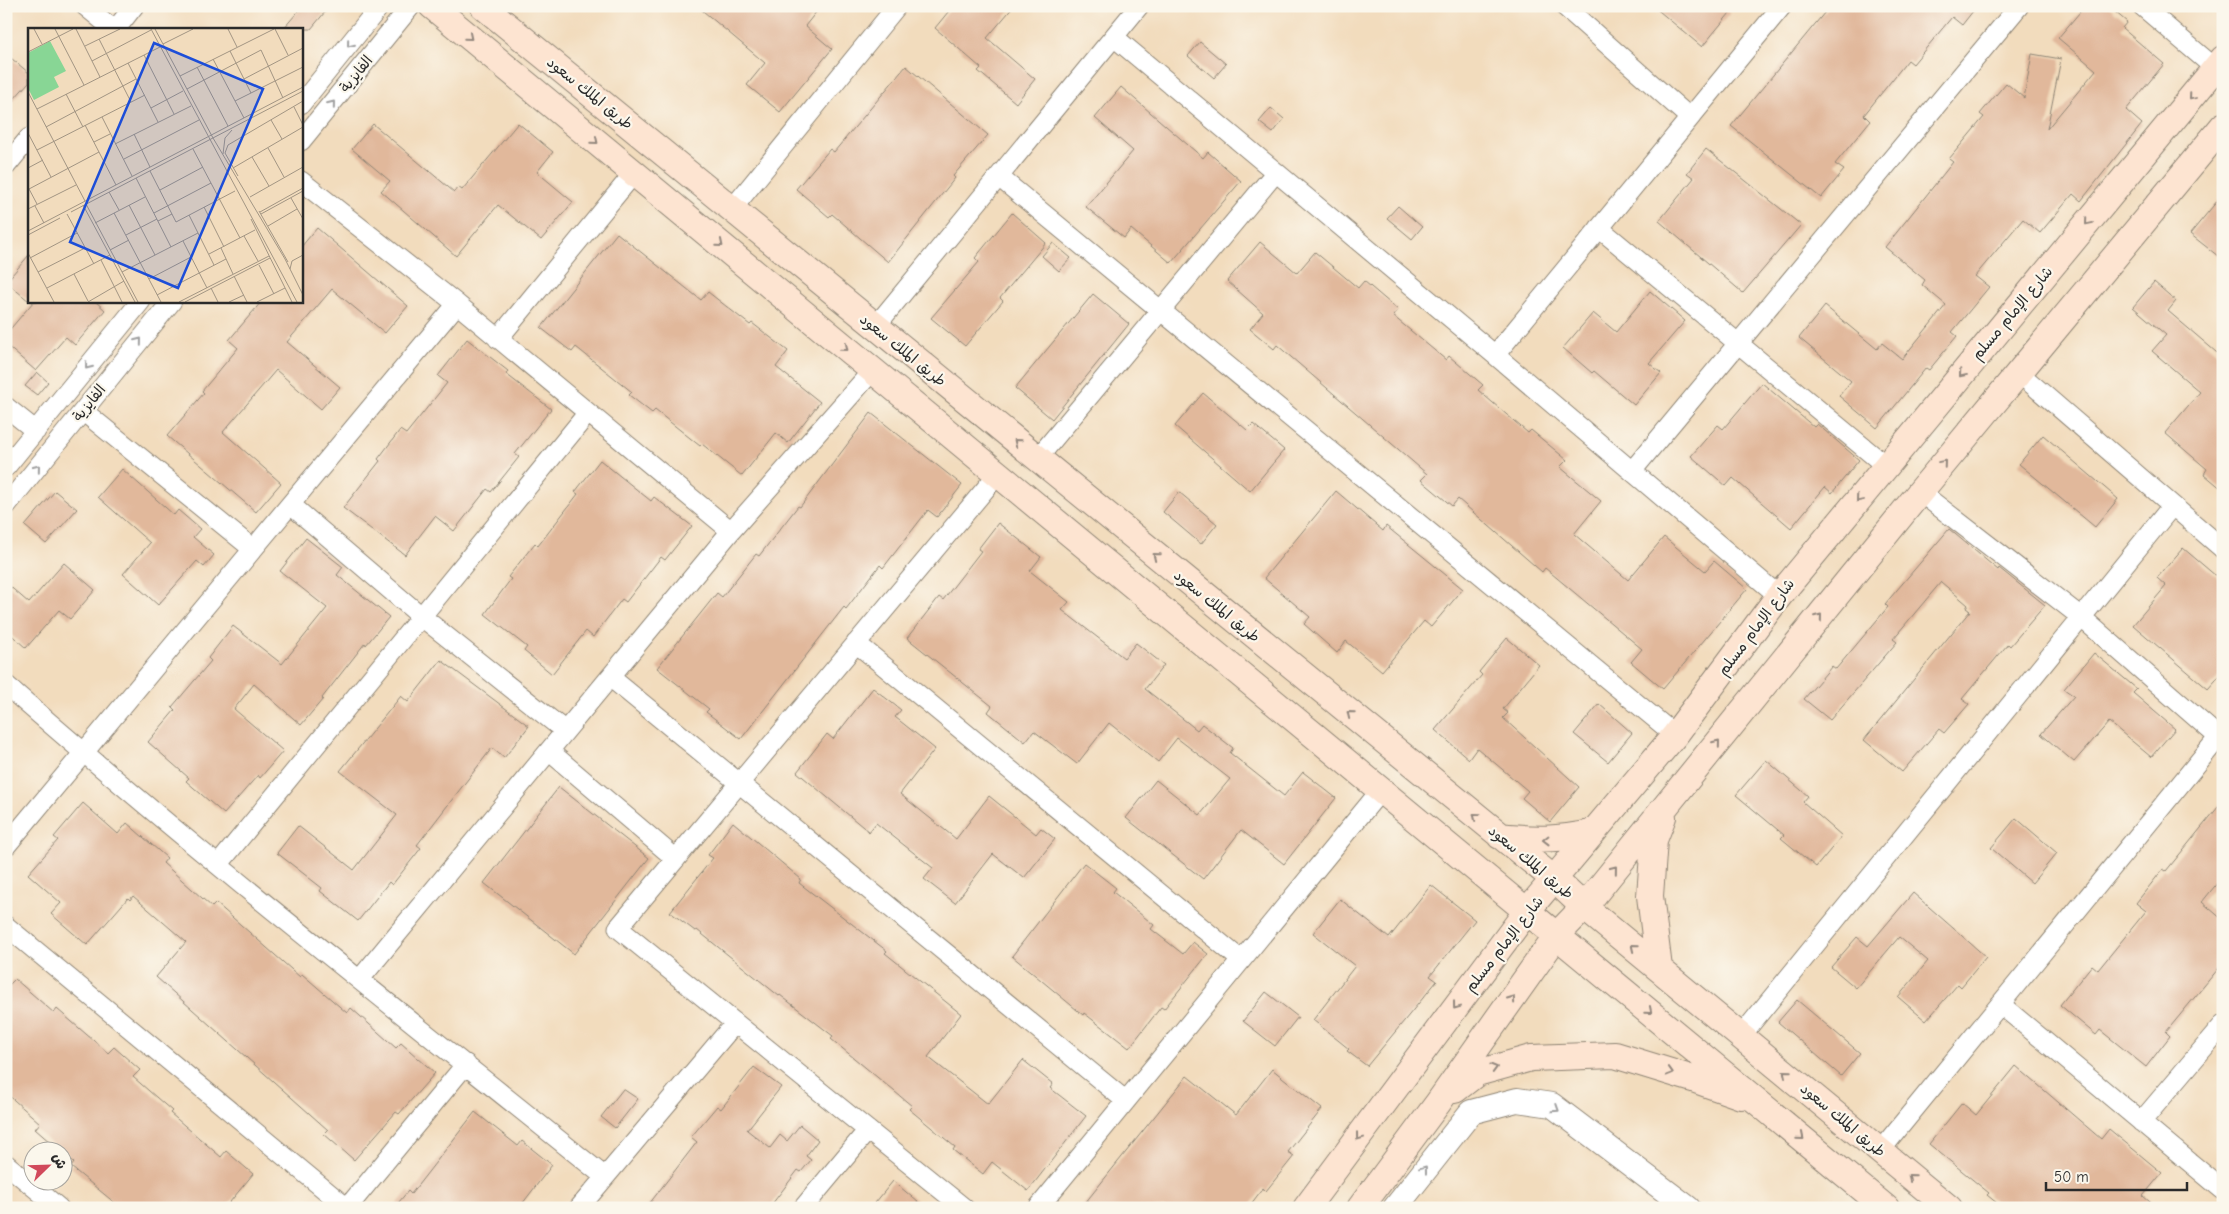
<svg xmlns="http://www.w3.org/2000/svg" width="2229" height="1214" viewBox="0 0 2229 1214" font-family="'Comic Neue','Playpen Sans Arabic',sans-serif">
<rect width="100%" height="100%" fill="#fbf7ec"/>
<filter id="ink" filterUnits="userSpaceOnUse"><feTurbulence type="fractalNoise" baseFrequency=".02" numOctaves="2"/><feDisplacementMap in="SourceGraphic" scale="10" xChannelSelector="R" yChannelSelector="G"/><feConvolveMatrix kernelMatrix="1 2 1 2 8 2 1 2 1" color-interpolation-filters="sRGB"/></filter>
<filter id="wash" filterUnits="userSpaceOnUse"><feTurbulence type="fractalNoise" baseFrequency=".0096" numOctaves="4" result="noise"/><feDisplacementMap in="SourceGraphic" scale="20" xChannelSelector="R" yChannelSelector="G"/><feGaussianBlur stdDeviation="1.12" result="paint"/><feColorMatrix in="noise" values="0 0 0 0 0 0 0 0 0 0 0 0 0 0 0 0 0 1.4 0 .05"/><feComposite in="paint" operator="in"/></filter>
<g filter="url(#wash)">
<rect width="100%" height="100%" fill="#f2dcbd"/>
<g id="blocks">
<path fill="#e1b89b" d="M303 6H330L311 29H283Z
M697 6H821L805 26 832 49 780 112 747 85 765 63Z
M953 6H1014L987 38 1035 79 1016 103 978 71 981 68 935 28Z
M1653 6H1721L1730 13 1702 47Z
M1830 6H1977L1962 25 1952 17 1913 64 1908 60 1864 115 1870 121 1835 164 1844 170 1821 198 1731 126Z
M2085 6H2108L2127 22 2122 28 2164 64 2126 110 2142 124 2081 201 2073 194 2040 233 2023 219 1975 276 1989 287 1952 332 1957 336 1929 370 1926 368 1877 428 1839 396 1851 381 1799 338 1825 306 1877 349 1882 343 1902 359 1946 305 1922 285 1925 280 1885 247 1953 162 1949 159 1984 117 1980 114 2006 83 2024 98 2032 54 2061 59 2047 129 2096 70 2058 38Z
M1200 42 1226 64 1214 78 1188 56Z
M6 54 29 73V82L6 108Z
M906 66 988 135 953 176 955 178 888 262 832 214 829 217 796 189 830 149 834 152Z
M1121 87 1203 158 1208 152 1241 181 1171 263 1131 229 1124 238 1086 207 1133 151 1095 118Z
M1271 108 1284 119 1273 133 1259 122Z
M518 123 553 152 537 172 573 202 541 240 498 205 456 256 381 191 390 181 352 149 373 124 454 192 458 187 462 190Z
M1706 149 1801 225 1743 293 1659 221 1694 178 1687 173Z
M2223 194V260L2190 234Z
M1398 206 1422 227 1412 239 1387 218Z
M1012 213 1046 243 1000 298 1003 301 965 346 931 318 979 262 975 258Z
M317 228 408 306 385 333 332 289 287 342 340 387 321 409 276 370 223 432 281 483 256 512 167 436 204 393 202 391 238 348 229 340 262 301H301V247Z
M617 233 701 300 708 292 750 325 752 323 788 351 776 367 820 402 788 443 776 433 742 476 702 444 700 446 655 410 652 413 629 395 632 392 576 347 572 352 541 328Z
M1260 242 1297 273 1315 252 1358 288 1364 281 1398 310 1393 316 1446 360 1449 356 1483 385 1478 390 1528 433 1531 430 1567 460 1560 467 1601 501 1574 534 1628 580 1664 537 1705 571 1714 561 1747 589 1663 689 1631 662 1642 649 1545 568 1542 572 1458 499 1452 506 1421 480 1427 474 1277 345 1274 349 1250 329 1263 313 1227 281Z
M1053 243 1071 258 1059 271 1042 256Z
M29 255V301L6 282Z
M2154 282 2176 301 2168 311 2223 358V490L2204 474 2207 469 2165 433 2200 392 2152 351 2166 335 2133 307Z
M1650 291 1685 321 1649 363 1661 373 1634 405 1594 371 1592 373 1563 348 1593 313 1616 332Z
M1093 294 1129 324 1052 419 1015 388Z
M34 301H95L105 310 75 345 66 337 36 371 6 345V334Z
M467 339 508 371 506 374 551 409 515 454 519 457 491 492 487 489 454 531 435 516 405 555 343 508 380 461 378 459 400 430 406 434 447 383 438 376Z
M37 372 48 382 37 395 25 386Z
M1762 383 1814 427 1817 424 1859 460 1832 493 1825 487 1791 528 1733 478 1726 486 1691 456 1718 425 1723 429Z
M1203 393 1247 430 1253 424 1284 450 1250 491 1175 426Z
M871 413 962 485 937 517 928 510 883 568 880 565 846 609 844 607 741 739 706 712 709 709 657 668 717 593 722 597 756 554 759 556 798 506 800 507Z
M2043 435 2118 499 2095 527 2019 464Z
M600 460 651 501 654 497 692 526 665 560 661 557 626 602 622 599 593 637 586 631 552 674 524 651 527 647 485 614 511 579 508 577 535 543 538 546 578 494 575 492Z
M122 469 174 515 178 510 200 529 193 537 214 555 204 567 197 561 158 605 123 574 150 543 98 497Z
M55 491 77 509 46 544 25 526Z
M1336 491 1383 531 1386 526 1463 589 1431 627 1424 621 1382 671 1346 641 1337 653 1304 624 1310 617 1264 578Z
M1179 492 1217 524 1201 544 1163 512Z
M998 523 1041 557 1030 571 1069 602 1062 610 1124 658 1136 643 1164 665 1145 689 1197 730 1202 724 1233 748 1230 753 1284 796 1303 772 1336 798 1284 864 1241 830 1203 879 1126 818 1156 780 1200 815 1230 779 1177 738 1158 762 1109 723 1077 764 1034 731 1025 742 988 712 992 706 907 638 939 597 943 600 981 551 978 549Z
M1949 529 1998 570 1999 568 2045 605 2010 646 2008 644 1962 699 1969 704 1944 733 1939 729 1902 772 1864 740 1970 611 1966 608 1968 605 1941 582 1893 639 1897 642 1830 720 1804 699 1832 666 1836 669 1888 607 1885 604Z
M306 538 343 567 337 575 389 617 366 645 365 643 322 698 323 699 301 725 254 684 234 709 283 751 260 778 258 775 224 814 186 781 189 778 148 742 175 710 172 707 211 661 208 658 233 626 282 664 327 608 280 571Z
M2183 548 2223 582V672L2208 689 2133 625 2166 586 2157 578Z
M64 563 95 590 70 619 59 610 26 648 6 630V583L29 603Z
M1507 638 1539 665 1503 709 1508 713 1503 718 1579 787 1550 822 1522 798 1528 791 1477 748 1469 759 1435 730 1482 675 1479 672Z
M2094 653 2137 689 2133 693 2175 729 2151 757 2109 722 2074 762 2041 734 2074 696 2064 689Z
M441 660 529 726 504 758 492 748 417 845 421 848 392 885 389 882 358 921 320 891 322 888 277 853 298 826 354 870 397 815 340 771 401 696 408 702Z
M873 688 901 710 895 717 935 749 900 794 956 839 989 796 1036 834 1041 828 1055 839 1024 878 993 854 955 903 924 879 933 868 876 823 869 832 797 772 827 734 833 739Z
M1599 704 1632 733 1608 762 1574 734Z
M1766 760 1808 796 1803 802 1842 836 1816 867 1781 838 1784 835 1736 795Z
M559 787 649 858 574 954 484 883Z
M2223 801V876L2202 902 2223 920V963L2166 1032 2170 1036 2146 1067 2100 1030 2096 1035 2060 1005 2092 965 2098 970 2146 911 2136 903 2163 869 2166 871Z
M83 803 118 834 127 823 167 858 163 863 212 907 216 903 300 977 302 974 347 1013 351 1008 396 1048 401 1043 435 1073 399 1114 396 1112 354 1160 324 1134 328 1130 156 977 186 942 133 896 130 900 128 898 87 945 51 914 61 903 28 874 58 840 54 837Z
M2016 818 2057 853 2032 883 1991 848Z
M733 822 801 879 799 883 887 951 885 953 961 1014 928 1057 988 1104 1023 1060 1053 1084 1050 1088 1086 1116 1028 1191 992 1162 983 1174 953 1150 955 1147 909 1109 912 1106 831 1039 833 1036 780 995 779 996 697 930 695 931 670 912 713 858 708 855Z
M1084 863 1116 888 1113 892 1154 925 1151 929 1183 954 1193 942 1208 954 1164 1009 1161 1007 1129 1048 1084 1013 1083 1015 1012 956Z
M1431 885 1475 920 1430 976 1437 981 1367 1066 1347 1051 1349 1049 1313 1020 1355 966 1313 933 1340 899 1389 938Z
M1913 893 1986 957 1961 987 1958 984 1926 1021 1898 997 1928 961 1899 937 1856 988 1831 967 1857 937 1868 946Z
M15 979 54 1013 57 1009 108 1053 114 1047 140 1070 133 1077 172 1111 170 1113 221 1157 226 1151 253 1174 225 1208H121L71 1167 74 1163 35 1129 40 1123 6 1093V988Z
M1266 992 1298 1017 1275 1046 1243 1021Z
M1797 1000 1860 1053 1841 1076 1778 1022Z
M2016 1066 2101 1139 2109 1129 2162 1173 2143 1196 2157 1208H2003L1987 1195 1989 1193 1929 1144 1962 1103 1976 1115Z
M754 1067 781 1087 747 1130 770 1148 780 1135 787 1141 800 1125 818 1140 806 1156 811 1160 801 1172 798 1170 769 1208H646L697 1142 691 1137 717 1106 721 1109Z
M1272 1069 1322 1109 1288 1152 1294 1156 1266 1191 1263 1188 1248 1208H1081L1187 1076 1236 1115Z
M623 1089 638 1099 615 1128 601 1117Z
M475 1112 518 1146 522 1141 552 1165 519 1208H394L408 1191 411 1194Z
M893 1181 925 1208H871Z"/>
</g>
</g>
<g filter="url(#ink)">
<use href="#blocks" fill-opacity="0" stroke="#8e8474" stroke-width="1"/>
<g fill="none" stroke-linecap="round" stroke-linejoin="round">
<defs>
<path id="minor" d="M85 6 113 29
M1564 6 1690 118
M2142 6 2215 68
M116 29 134 6
M1114 37 1495 355 1779 596
M301 104 380 6
M301 141 411 6
M6 166 29 138
M999 177 1675 735
M301 181 457 304 731 531
M732 209 897 6
M1599 228 1886 466
M875 327 1139 6
M498 339 634 173
M1495 355 1782 6
M2019 373 2223 549
M6 407 36 431
M83 411 253 549
M1037 459 1276 172
M6 467 141 301
M1632 471 2019 6
M1920 492 2081 617 2223 741
M291 505 422 617 565 731
M6 506 172 301
M856 643 1241 960
M610 677 1126 1101
M6 685C200 856 404 1015 605 1177
M549 751 676 859
M6 846 457 304
M218 865 587 414
M6 926 347 1208
M360 979 731 531 873 370
M2000 1004 2223 1190
M1741 1036 2172 506
M2141 1122 2223 1025
M1880 1151 2223 732
M6 1164 59 1208
M347 1208 466 1064
M579 1208 735 1023
M803 1208 868 1130
M964 1208 618 928 998 474
M1038 1208 1381 790"/>
<path id="tertiary" d="M1395 1208 1471 1112 1517 1100 1552 1105 1688 1208"/>
<path id="secondary" d="M432 6 1886 1208
M483 6 1555 880 1584 907 1949 1208
M1500 836C1534 840 1558 840 1591 833
M1659 968 1650 896 1654 840 1663 817
M1455 1090 1477 1073 1531 1058 1615 1055 1693 1079 1741 1096
M1306 1208 1527 911 1675 735 1779 596 2223 59
M1360 1208 1438 1103 1557 935 1584 907 1920 492 2223 126"/>
</defs>
<use href="#minor" stroke="#8e8474" stroke-width="21"/>
<use href="#tertiary" stroke="#8e8474" stroke-width="26"/>
<use href="#secondary" stroke="#8e8474" stroke-width="28"/>
<use href="#minor" stroke="#fff" stroke-width="19"/>
<use href="#tertiary" stroke="#fff" stroke-width="24"/>
<use href="#secondary" stroke="#fde4d1" stroke-width="26"/>
</g>
<defs><path id="oneway-chevron" d="M-2-3.5L2.5 0L-2 3.5" fill="none" stroke-width="1.6" stroke-linecap="round" stroke-linejoin="round" transform="scale(1.25)"/></defs>
<g stroke="#94887e">
<use href="#oneway-chevron" transform="translate(469 37) rotate(40)"/>
<use href="#oneway-chevron" transform="translate(2192 97) rotate(130)"/>
<use href="#oneway-chevron" transform="translate(595 141) rotate(40)"/>
<use href="#oneway-chevron" transform="translate(2088 222) rotate(130)"/>
<use href="#oneway-chevron" transform="translate(720 244) rotate(40)"/>
<use href="#oneway-chevron" transform="translate(845 348) rotate(40)"/>
<use href="#oneway-chevron" transform="translate(1962 374) rotate(130)"/>
<use href="#oneway-chevron" transform="translate(1017 442) rotate(-141)"/>
<use href="#oneway-chevron" transform="translate(1943 463) rotate(-50)"/>
<use href="#oneway-chevron" transform="translate(1859 499) rotate(130)"/>
<use href="#oneway-chevron" transform="translate(1156 556) rotate(-141)"/>
<use href="#oneway-chevron" transform="translate(1819 617) rotate(-51)"/>
<use href="#oneway-chevron" transform="translate(1350 714) rotate(-141)"/>
<use href="#oneway-chevron" transform="translate(1717 743) rotate(-51)"/>
<use href="#oneway-chevron" transform="translate(1476 816) rotate(-141)"/>
<use href="#oneway-chevron" transform="translate(1546 840) rotate(179)"/>
<use href="#oneway-chevron" transform="translate(1614 869) rotate(-51)"/>
<use href="#oneway-chevron" transform="translate(1634 947) rotate(-141)"/>
<use href="#oneway-chevron" transform="translate(1512 999) rotate(-55)"/>
<use href="#oneway-chevron" transform="translate(1456 1006) rotate(127)"/>
<use href="#oneway-chevron" transform="translate(1649 1011) rotate(40)"/>
<use href="#oneway-chevron" transform="translate(1494 1068) rotate(-16)"/>
<use href="#oneway-chevron" transform="translate(1670 1072) rotate(17)"/>
<use href="#oneway-chevron" transform="translate(1786 1073) rotate(-140)"/>
<use href="#oneway-chevron" transform="translate(1359 1137) rotate(127)"/>
<use href="#oneway-chevron" transform="translate(1801 1137) rotate(40)"/>
<use href="#oneway-chevron" transform="translate(1911 1177) rotate(-140)"/>
</g>
<g stroke="#a0a0a0">
<use href="#oneway-chevron" transform="translate(350 44) rotate(129)"/>
<use href="#oneway-chevron" transform="translate(332 104) rotate(-51)"/>
<use href="#oneway-chevron" transform="translate(139 341) rotate(-51)"/>
<use href="#oneway-chevron" transform="translate(88 366) rotate(129)"/>
<use href="#oneway-chevron" transform="translate(37 468) rotate(-51)"/>
<use href="#oneway-chevron" transform="translate(1556 1109) rotate(33)"/>
<use href="#oneway-chevron" transform="translate(1424 1169) rotate(-53)"/>
</g>
</g>
<g text-anchor="middle" dominant-baseline="central" stroke-width="4.5" stroke-linejoin="round" paint-order="stroke">
<g font-size="15" fill="#2b2b2b" stroke="#fbf7ec">
<text transform="translate(356 74) rotate(-51)">الفايزية</text>
<text transform="translate(590 93) rotate(39)">طريق الملك سعود</text>
<text transform="translate(2012 313) rotate(-50)">شارع الإمام مسلم</text>
<text transform="translate(903 350) rotate(39)">طريق الملك سعود</text>
<text transform="translate(89 403) rotate(-51)">الفايزية</text>
<text transform="translate(1217 606) rotate(39)">طريق الملك سعود</text>
<text transform="translate(1756 627) rotate(-53)">شارع الإمام مسلم</text>
<text transform="translate(1531 862) rotate(40)">طريق الملك سعود</text>
<text transform="translate(1504 944) rotate(-52)">شارع الإمام مسلم</text>
<text transform="translate(1843 1120) rotate(40)">طريق الملك سعود</text>
</g>
</g>
<g transform="translate(28 28)">
<rect width="275" height="275" fill="#f2dcbd"/>
<path d="M22 13 38 43 26 49 31 59 6 72 0 60V25Z" fill="#88d695"/>
<path fill="none" stroke="#a29583" stroke-width="1" d="M6 1 14 16M27 1 56 57M48 1 72 49M123 1 269 274M127 1 185 110 257 231 275 267M200 1 209 19M247 1 260 27M71 11 103 74M135 16 165 1M57 18 92 1M202 23 223 65M0 24 45 1M116 27 146 86M185 31 216 90M64 33 123 2M100 35 130 94M169 39 200 98M152 48 246 1M216 51 275 20M159 61 233 22 255 70M0 64 57 173M38 66 55 99M207 73 275 39M266 79 275 97M123 80 155 63M9 81 132 19M74 89 104 148M243 92 254 111M57 97 88 157M18 99 108 51M0 105 23 149M106 106 122 139M66 114 82 106M87 116 163 78M240 120 256 149M165 121 212 210M9 122 117 67M195 126 197 110 204 102M224 129 241 158M96 131 171 92M0 140 15 132M205 140 275 99M122 143 148 194 207 163M210 148 197 125 200 117 275 73M108 150 143 219M0 159 9 176M1 161 71 124M132 162 175 139M81 164 91 182M222 169 275 139M263 170 275 191M58 176 110 274M55 177 107 274M101 177 127 227M7 178 16 195M176 179 196 219M0 181 48 157M231 183 260 234M43 184 275 63M232 184 275 160M86 185 133 274M126 185 183 155M39 186 66 236M233 186 275 163M161 187 186 237M223 191 264 274M130 193 144 186M67 195 117 169M240 198 269 181M0 203 275 59M0 207 32 190M98 207 129 191M216 208 230 233M155 213 179 260M193 220 205 246M82 222 101 212M0 225 26 274M181 226 227 202M2 230 49 205M73 232 94 274M231 237 246 266M262 241 264 233 275 227M10 244 57 220M94 244 170 205M46 246 60 273M206 248 219 274M121 251 163 229M19 260 82 227M183 260 190 274M129 267 198 231M60 274 96 253M151 274 241 228M157 274 242 230M201 274 216 267M229 274 257 260"/>
<path fill="#1d4ed8" fill-opacity="0.15" stroke="#1d4ed8" stroke-width="2.5" d="M126 15 235 61 150 260 42 214Z"/>
<rect width="275" height="275" fill="none" stroke="#2b2b2b" stroke-width="2.5"/>
</g>
<rect width="2229" height="1214" fill="none" stroke="#fbf7ec" stroke-width="25"/>
<g transform="translate(48 1166) rotate(67)"><circle r="24" fill="#fbf7ec" stroke="#a8a59f"/>
<path d="M0-4L9 19L0 12L-9 19Z" fill="#d1495b"/>
<text y="-8" font-size="14" font-weight="bold" text-anchor="middle" fill="#2b2b2b">ش</text>
</g>
<path d="M2046 1182v8h141v-8" fill="none" stroke="#2b2b2b" stroke-width="2.5"/>
<text x="2054" y="1182" font-size="15" fill="#2b2b2b" stroke="#fbf7ec" stroke-width="4" paint-order="stroke">50 m</text>
</svg>
